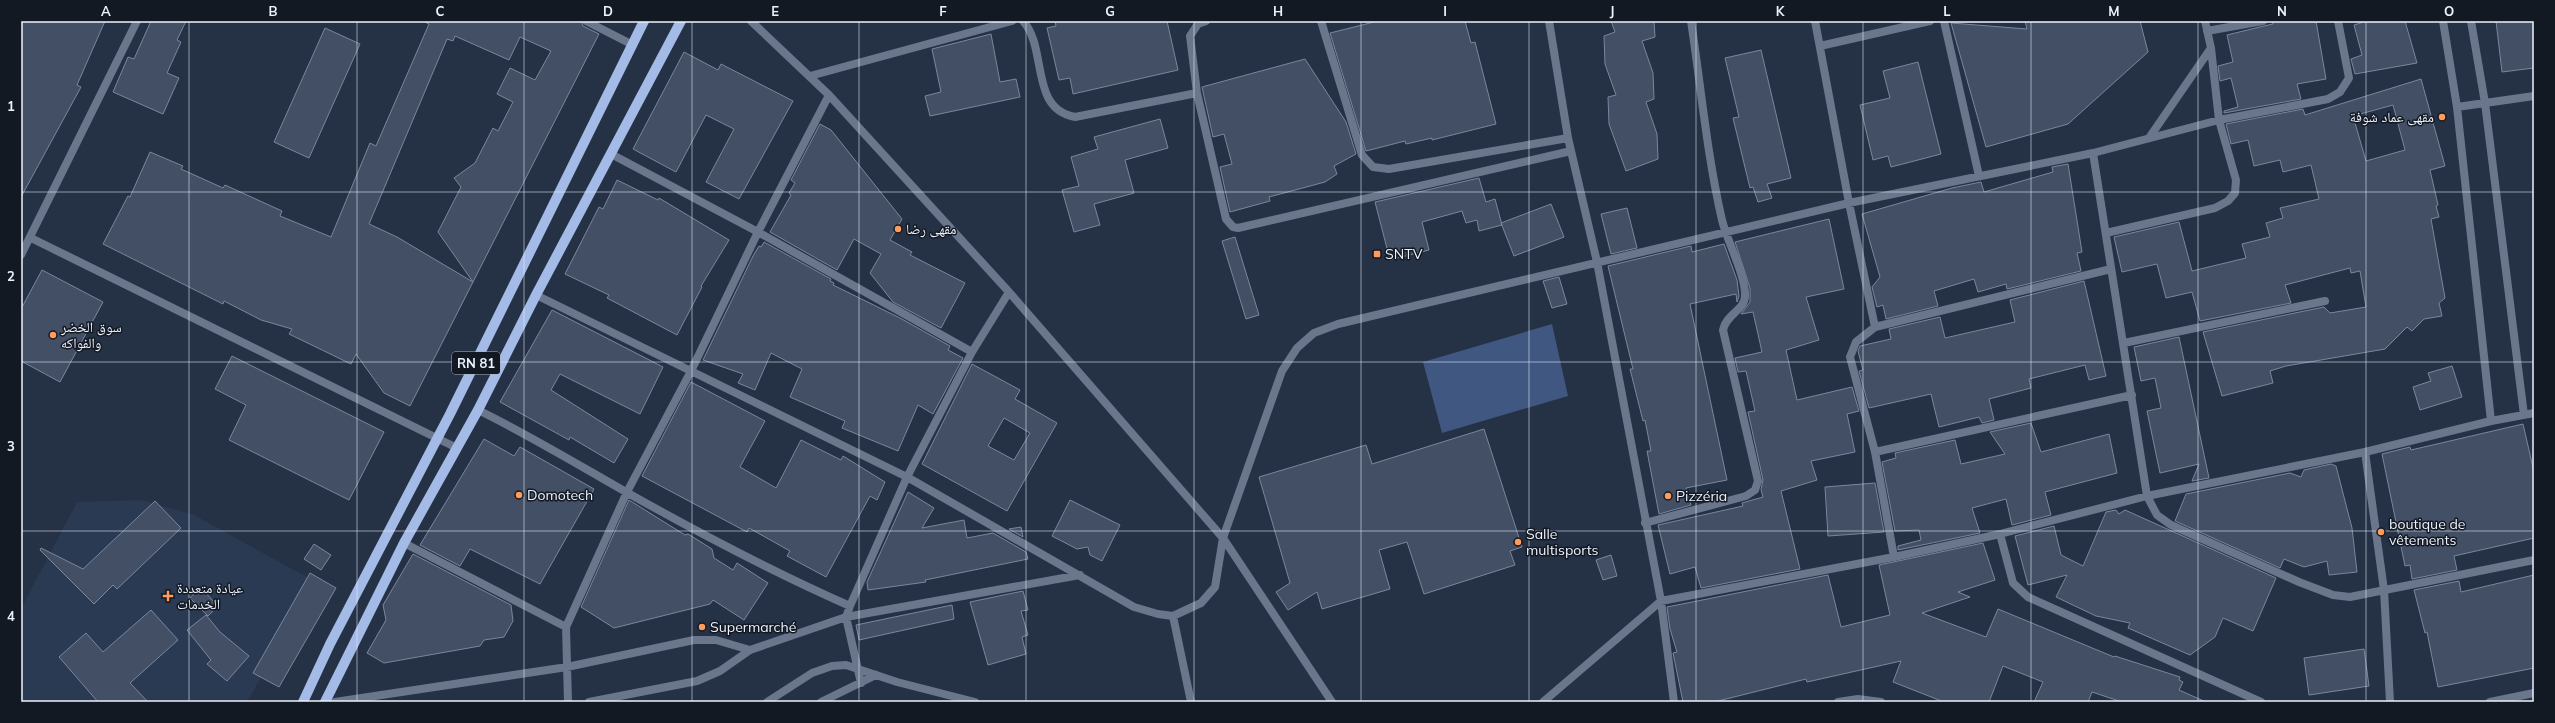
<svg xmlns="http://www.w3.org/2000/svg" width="2555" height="723" viewBox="0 0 2555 723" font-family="Mulish,'Noto Naskh Arabic',sans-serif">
<rect width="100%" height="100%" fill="#253145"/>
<path fill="#2b3a53" d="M141 500 194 515 316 582 247 702H21V609L77 502Z"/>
<path fill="#405781" d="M1552 324 1568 396 1442 433 1423 362Z"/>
<path fill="#434f65" stroke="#79879f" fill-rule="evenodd" d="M21 21H105L77 85 81 87 21 197Z
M151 21H186L177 40 181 42 167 73 179 78 163 114 113 92 128 57 134 59Z
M423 21H581L583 26 599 34 410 406 384 393 356 354 351 364 289 334 292 329 261 320 224 301 223 304 103 244 128 196 130 197 150 152 183 166 181 169 223 188 225 185 282 211 280 216 331 237 370 143 376 146 429 24ZM455 36 509 60 520 37 551 51 535 80 510 68 497 94 513 102 498 131 493 128 475 163 454 178 461 187 438 232 473 282 397 237 369 224 447 39 453 41Z
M1055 21H1167L1178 70 1073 94 1070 78 1059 80 1047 28 1056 26Z
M1378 21H1465L1471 43 1475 42 1496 124 1432 140V138L1406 144 1405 141 1366 151 1330 33Z
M1611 21H1654L1655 37 1642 41 1653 73 1654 99 1646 102 1657 134 1658 159 1626 171 1609 124 1608 97 1616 95 1605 64 1604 36 1615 32Z
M2025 21H2140L2148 52 2068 124 1986 147 1951 23 2027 29Z
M2272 21H2316L2326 79 2297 84 2301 99 2224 113V111L2238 107 2231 78 2220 81 2218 66 2233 62 2227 35 2264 26 2273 24Z
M2367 21H2405L2417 63 2355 74 2351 59 2362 55 2354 25Z
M2496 21H2534V68L2502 72Z
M325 28 360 44 309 158 274 142Z
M991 34 1000 82 1016 79 1020 97 930 116 925 96 941 92 932 49Z
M1761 50 1791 178 1767 184 1772 198 1758 202 1753 187 1750 188 1733 118 1739 117 1725 58Z
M684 52 718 70 721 64 793 101 739 199 706 182 734 129 706 115 676 172 633 149Z
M1305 59 1346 122 1356 154 1334 166 1337 174 1325 182 1269 197 1270 201 1230 212 1220 167 1232 164 1224 134 1213 137 1202 87Z
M1918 62 1941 154 1891 167 1888 156 1873 160 1860 105 1890 98 1883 71Z
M2421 79 2445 166 2430 170 2438 205 2436 206 2439 217 2431 219 2445 298 2439 303 2442 316 2424 319 2412 331 2407 327 2385 349 2286 366 2270 371 2273 383 2222 396 2203 332 2324 307 2330 313 2366 307 2360 271 2351 273 2350 268 2285 285 2291 303 2200 321 2192 292 2166 298 2157 264 2122 272 2114 237 2179 222 2192 271 2246 258 2242 244 2270 237 2266 223 2283 218 2280 208 2319 199 2311 165 2283 172 2280 160 2254 166 2248 140 2231 144 2226 124 2303 109 2305 115ZM2393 105 2405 150 2366 161 2353 116Z
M1160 119 1168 148 1125 160 1134 193 1094 204 1100 225 1074 232 1062 190 1079 186 1071 157 1098 149 1094 137Z
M820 124 831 130 902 219 890 240 912 252 910 255 965 283 941 328 893 302 870 273 881 254 854 239 837 270 770 232 791 195 789 193 795 183 791 180Z
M2068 164 2082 252 2077 253 2081 271 2007 289 2006 284 1978 292 1974 279 1934 291 1938 306 1886 319 1883 305 1877 307 1872 287 1880 277 1862 214 1952 188 1981 182 1984 192 2053 172 2052 167Z
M1479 178 1486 202 1495 199 1502 225 1479 231 1477 220 1466 223 1462 211 1422 222 1429 250 1390 260 1375 202Z
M617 180 658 200 659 198 729 240 701 286 702 287 677 335 607 298 609 295 565 274 599 207 603 209Z
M1551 204 1564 237 1514 256 1501 223Z
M1627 208 1637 248 1611 254 1601 214Z
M1829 219 1844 289 1806 297 1819 340 1786 350 1797 400 1852 387 1859 411 1847 414 1855 452 1811 461 1817 480 1781 491 1800 569 1701 588 1695 567 1670 574 1658 525 1743 506 1742 503 1763 497 1761 490 1763 480 1748 412 1755 411 1746 371 1738 372 1735 358 1762 352 1753 312 1741 314 1750 302V288L1735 242Z
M1235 237 1259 315 1246 319 1222 241Z
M764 242 831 279 830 281 834 283 833 285 900 318 950 346 948 350 963 358 933 414 918 405 898 451 842 428 845 421 790 397 802 369 771 353 755 390 738 383 743 374 703 360 753 256 759 246 761 247Z
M1724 244 1737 280 1739 296 1737 302 1736 294 1690 304 1727 480 1686 488 1691 505 1659 514 1647 451H1651L1645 420 1643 421 1630 369H1633L1608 266 1691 246 1692 252Z
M42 270 103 302 60 382 21 361V309Z
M1559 277 1567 304 1552 308 1543 281Z
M2084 281 2106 376 2089 380 2085 365 2029 379 2031 388 1989 399 1994 420 1982 423 1979 417 1939 427 1931 394 1869 408 1859 371 1863 370 1858 351 1860 346 1891 339 1889 329 1940 317 1945 338 2015 322 2010 300Z
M552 310 663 367 640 414 560 374 551 390 628 439 614 463 570 437 569 440 500 402Z
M2179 337 2209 478 2192 481 2199 464 2160 473 2147 411 2161 408 2155 378 2141 381 2134 347Z
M232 356 384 432 349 500 229 440 246 405 215 389Z
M972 364 1020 390 1015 399 1057 423 1007 511 922 464ZM1004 418 1030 433 1014 460 988 446Z
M2452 366 2462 397 2420 410 2413 387 2431 381 2428 373Z
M691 382 765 421 740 467 776 488 801 440 841 460 843 456 885 482 877 500 870 496 826 577 787 556 790 551 749 528 747 532 642 476Z
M2031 423 2041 452 2109 434 2117 473 2045 492 2051 515 2012 525 2006 499 1972 508 1980 533 1898 550V546L1921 540 1919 530 1895 531 1882 462 1896 458 1895 453 1955 440 1961 464 2005 454 1990 432Z
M2523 424 2534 472V538L2454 556 2457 570 2412 579 2410 565 2405 566 2382 454 2410 447 2411 450Z
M1484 429 1522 547 1510 551 1515 565 1424 594 1407 542 1379 550 1390 589 1322 609 1317 592 1288 610 1276 592 1290 583 1259 477 1366 445 1372 464Z
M484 439 514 456 520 447 594 489 540 584 470 549 460 566 420 545Z
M2331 464 2336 466 2352 528 2357 572 2329 575 2327 561 2304 567 2284 559 2280 568 2175 521 2186 494 2290 473 2301 477 2304 470Z
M1875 483 1884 532 1828 536 1825 487Z
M908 492 934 508 922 528 964 520 967 538 993 533 1026 552 1028 559 925 580 926 582 868 590 867 582Z
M629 500 685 535 688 534 712 549 714 558 733 570 737 563 768 583 744 620 713 600 710 604 614 628 581 607Z
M1070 500 1120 525 1102 561 1090 555 1088 547 1077 549 1052 536Z
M155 501 181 528 117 589 113 585 94 604 40 550 41 548 83 569Z
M2116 510 2119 514 2125 510 2276 578 2253 631 2223 618 2215 637 2190 655 2128 628 2130 623 2096 616 2056 597 2067 575 2028 585 2015 536 2054 526 2061 555 2083 566 2106 512Z
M1021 527 1023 537 1009 529Z
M1983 543 1995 580 1958 592 1970 597 1922 613 1986 637 1998 609 2114 657 2115 656 2180 677 2179 680 2183 682 2179 690 2206 702H2122L2092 692 2088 702H2034L2043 682 2003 666 1989 702H1944L1893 682 1901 661 1807 682 1806 679 1714 702H1683L1673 653 1677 652 1670 629 1667 607 1828 575 1841 627 1890 615 1879 565Z
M314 544 331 555 321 570 304 559Z
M413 554 511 605 513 621 504 637 484 640 480 646 384 663 367 653 386 620 383 605Z
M1611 555 1617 576 1603 580 1596 560Z
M310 573 336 588 279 687 253 673Z
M2534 575V668L2438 687 2427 632 2425 633 2414 590 2459 581 2461 592Z
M200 587 218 606 208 616 190 598Z
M1023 591 1028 610 1021 611 1028 635 1022 637 1026 654 988 665 970 602Z
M952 605 954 619 859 640 856 625Z
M151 610 178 640 130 683 148 702H98L59 657 86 633 103 652Z
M206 615 220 632 249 656 227 681 207 664 211 660 187 630Z
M2364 649 2369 686 2309 695 2304 658Z"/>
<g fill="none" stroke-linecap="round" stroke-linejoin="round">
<path stroke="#6a768b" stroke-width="8" d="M2365 452 2384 590 2390 702
M2147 496 2157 515 2171 525 2299 582 2333 595 2350 597 2534 560
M1838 702 1858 699 1881 702"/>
<path stroke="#6a768b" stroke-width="8" d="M586 21 633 45
M751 21 829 95 1009 292 1223 538 1332 702
M1023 21C1048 48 1029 109 1075 117L1197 93 1226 219 1233 227 1238 228 1571 151
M1321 21 1362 155 1373 167 1389 169 1568 138
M1549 21 1568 138 1597 262 1661 601 1674 702
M1815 21 1849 203 1875 327
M1944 21 1979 176
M2443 21 2457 107 2491 421
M2471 21 2485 103 2524 415
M2207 31 2263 21
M1820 46 1930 21
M810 76 1012 21
M1197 93 1190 36 1198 24 1206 21
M2457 107 2534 96
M2149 138 2211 48 2205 21
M2093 153 2147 496
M611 154 758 232 972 352
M2106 233 2215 208 2228 201 2235 193 2236 180 2219 120 2211 48
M31 238 457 448
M21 255 137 21
M536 295 907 477 1134 607 1158 614 1173 616 1201 603 1215 587 1223 538 1282 371 1297 348 1314 333 1338 324 1849 203 2093 153 2219 120 2328 99 2340 92 2349 78 2338 21
M2124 343 2325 301
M478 410C529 435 577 464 626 492 699 533 773 572 850 606
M1875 452 2132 395
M1645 523 1746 496 1755 490 1758 481 1723 330C1726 314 1745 310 1745 296 1746 276 1727 241 1722 220 1707 155 1701 87 1691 21
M2000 534 2013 583 2028 597 2261 702
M404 543 566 627
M1894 557 1875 452 1850 357 1856 342 1875 327 2111 269
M1173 616 1191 702
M861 683 846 617 850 606 907 477 972 352 1009 292
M335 702 567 667 694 640H716L750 650
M568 702 566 627 627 492 691 371 758 232 829 95
M589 702 697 681 720 671 750 650 846 617 1080 575
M767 702 812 673 832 666 846 665 897 682 975 702
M821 702 876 675
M1543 702 1661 601 1894 557 2000 534 2147 496 2365 452 2491 421 2534 413
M2490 702 2534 693"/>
<path stroke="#a3bbe6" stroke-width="10" d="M303 702 330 644 450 414 644 21
M325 702 404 543 478 410 536 295 681 21"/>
</g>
<path fill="none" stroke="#edf3fe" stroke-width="1" stroke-opacity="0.55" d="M189 21V702M357 21V702M524 21V702M692 21V702M859 21V702M1026 21V702M1194 21V702M1361 21V702M1529 21V702M1696 21V702M1863 21V702M2031 21V702M2198 21V702M2366 21V702M21 192H2534M21 362H2534M21 531H2534"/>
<g fill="#ff9b5b" stroke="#131922" stroke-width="1.5">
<circle cx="2442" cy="117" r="4"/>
<circle cx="898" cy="229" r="4"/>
<rect x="1373" y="250" width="8" height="8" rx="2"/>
<circle cx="53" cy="335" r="4"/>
<circle cx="519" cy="495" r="4"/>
<circle cx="1668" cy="496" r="4"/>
<circle cx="2381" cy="532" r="4"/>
<circle cx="1518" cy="542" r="4"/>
<path d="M166 590h4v4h4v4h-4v4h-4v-4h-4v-4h4z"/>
<circle cx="702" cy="627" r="4"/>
</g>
<g text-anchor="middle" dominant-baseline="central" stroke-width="3" stroke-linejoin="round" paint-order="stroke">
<rect fill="#131922" stroke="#acb2bc" stroke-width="1" x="452" y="352" width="48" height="22" rx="3"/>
<g font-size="13" font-weight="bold" fill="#edf3fe">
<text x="476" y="363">RN 81</text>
</g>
<g font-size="14" fill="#edf3fe" stroke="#131922" text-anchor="start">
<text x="2434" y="117" text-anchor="end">مقهى عماد شوفة</text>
<text x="906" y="229">مقهى رضا</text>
<text x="1385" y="254">SNTV</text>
<text x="61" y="327">سوق الخضر<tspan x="61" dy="16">والفواكه</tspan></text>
<text x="527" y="495">Domotech</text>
<text x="1676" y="496">Pizzéria</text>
<text x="2389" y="524">boutique de<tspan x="2389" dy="16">vêtements</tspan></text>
<text x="1526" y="534">Salle<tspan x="1526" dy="16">multisports</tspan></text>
<text x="177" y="588">عيادة متعددة<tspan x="177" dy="16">الخدمات</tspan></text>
<text x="710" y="627">Supermarché</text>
</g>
</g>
<rect width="2555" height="723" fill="none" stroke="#131922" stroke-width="44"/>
<rect x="22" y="22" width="2511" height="679" fill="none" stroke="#edf3fe" stroke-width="1.5"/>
<g font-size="13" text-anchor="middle" font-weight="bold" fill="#edf3fe">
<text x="106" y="16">A</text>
<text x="273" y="16">B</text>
<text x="440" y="16">C</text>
<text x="608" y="16">D</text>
<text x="775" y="16">E</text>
<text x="943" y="16">F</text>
<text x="1110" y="16">G</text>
<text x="1278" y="16">H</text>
<text x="1445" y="16">I</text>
<text x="1612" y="16">J</text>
<text x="1780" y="16">K</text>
<text x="1947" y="16">L</text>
<text x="2114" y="16">M</text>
<text x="2282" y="16">N</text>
<text x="2449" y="16">O</text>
<text x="11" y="111">1</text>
<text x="11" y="281">2</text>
<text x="11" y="451">3</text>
<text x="11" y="621">4</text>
</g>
</svg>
